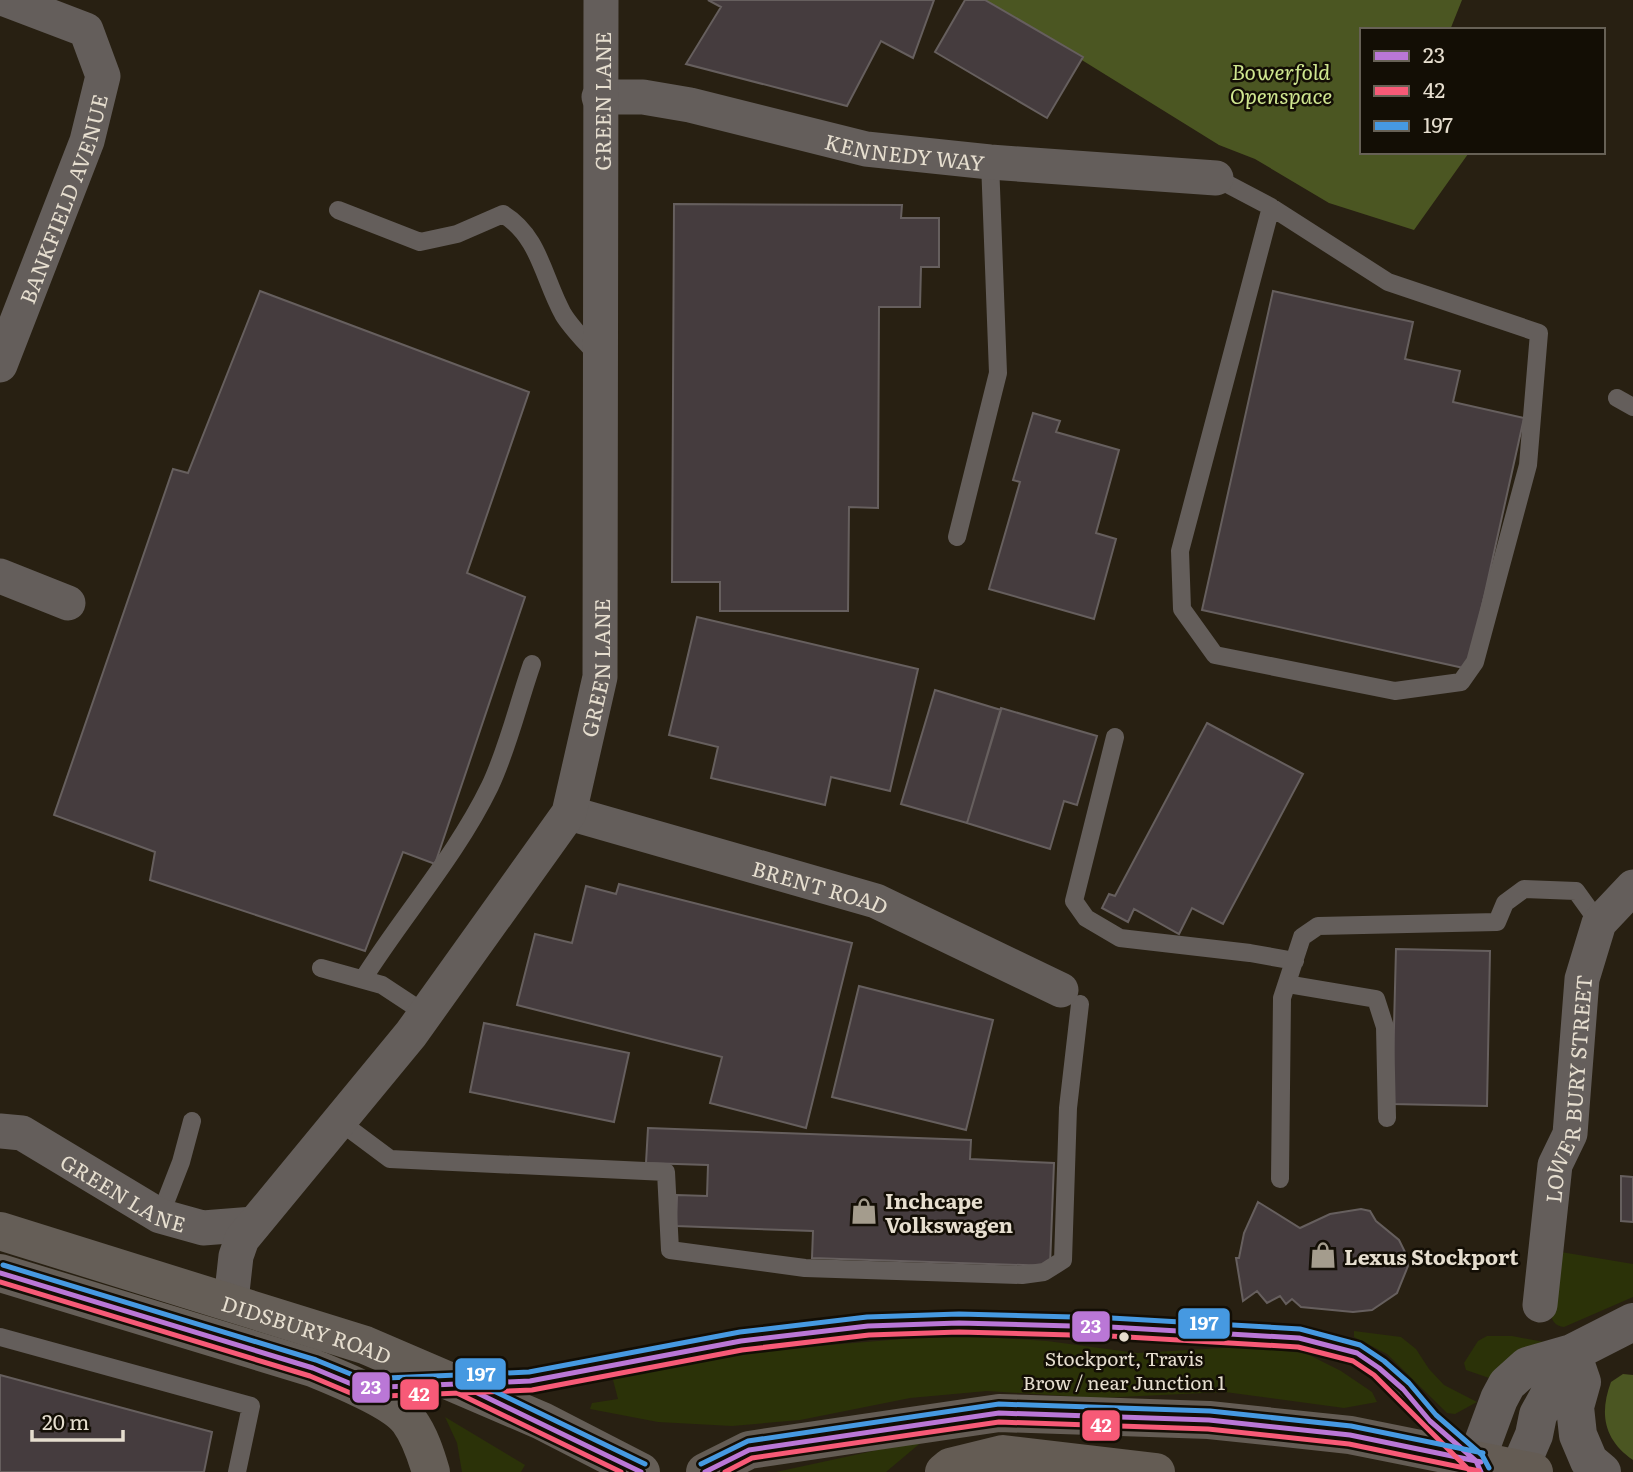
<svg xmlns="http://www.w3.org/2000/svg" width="1633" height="1472" viewBox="0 0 1633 1472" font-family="Literata,serif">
<rect width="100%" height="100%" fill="#282012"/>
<path fill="#2b3208" d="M1561 1252 1633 1264V1297L1564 1327C1555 1326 1552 1321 1550 1312Z
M1354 1331 1401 1337 1416 1349 1429 1369 1444 1385 1477 1402 1455 1414 1447 1413 1387 1354 1354 1337Z
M951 1335 1047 1341 1137 1353 1239 1347 1305 1353 1341 1371 1372 1392 1377 1402 1344 1408 1225 1392 1098 1398 987 1391 910 1398 800 1420 732 1426 658 1422 590 1409 592 1403 618 1399 612 1376 731 1353Z
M1487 1336H1512L1544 1342 1492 1379 1466 1370 1464 1363 1478 1341Z
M445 1417 525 1465 521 1472H462L457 1443Z
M924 1440 886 1472H776Z"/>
<path fill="#4b5622" d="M985 0H1462L1450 30H1362V152L1468 154 1414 230 1329 203 1255 159 1219 145Z
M1623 1374 1633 1375V1460C1604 1440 1599 1414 1611 1382Z"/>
<path fill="#453c3e" stroke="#665f5e" stroke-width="2" d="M708 0H934L913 58 881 41 847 106 686 64 721 7Z
M965 0H985L1083 57 1047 118 935 52Z
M674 204 902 205 901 218H939V267H921L920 307H879L878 508 849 507 848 611H720V582H672Z
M260 291 529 392 467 573 525 597 435 864 403 852 365 951 150 880 155 852 54 815 173 469 188 473Z
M1273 291 1413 322 1405 359 1460 371 1453 402 1524 418 1468 669 1202 610Z
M1033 413 1060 421 1056 432 1119 450 1096 533 1116 539 1094 619 989 589 1020 482 1013 480Z
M697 617 918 669 890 791 831 777 825 805 711 778 718 747 669 735Z
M935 690 1001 710 967 823 901 804Z
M1001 708 1097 736 1077 805 1064 801 1050 849 967 823Z
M1207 723 1303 774 1223 924 1192 908 1179 934 1134 909 1128 922 1102 908 1109 894 1115 896Z
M619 884 852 943 806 1128 710 1103 722 1057 517 1005 535 934 572 943 586 886 616 894Z
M1396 949 1490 951 1487 1106 1392 1104Z
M859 986 993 1020 966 1130 832 1097Z
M484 1023 629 1053 614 1122 470 1092Z
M648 1128 971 1140 970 1159 1054 1163 1050 1266 812 1258 813 1231 676 1226 677 1195 707 1196 708 1165 646 1163Z
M1621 1176 1633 1177V1222L1621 1221Z
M1258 1202 1300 1228 1330 1214 1361 1209 1370 1211 1376 1221 1399 1240 1405 1252 1408 1266 1397 1293 1372 1310 1353 1312 1301 1307 1292 1299 1286 1304 1280 1296 1267 1303 1257 1291 1243 1301 1236 1258H1239L1244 1233Z
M0 1375 212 1432 204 1472H0Z"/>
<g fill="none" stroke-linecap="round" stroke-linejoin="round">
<path stroke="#645e5b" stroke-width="18" d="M1216 178 1271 207 1388 282 1539 333 1528 465 1475 662 1461 682 1395 691 1215 655 1182 609 1180 551 1271 207
M338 210 420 242 457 234 503 214C540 237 543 278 563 314 572 329 587 343 598 356
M1617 398 1633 407
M957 537 998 373 990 162
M1115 737 1074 901 1086 918 1120 938 1250 953 1295 961
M321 968 382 985 426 1014
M363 979C404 914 456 856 490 786 508 748 518 704 532 664
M1287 984 1376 999 1385 1027 1387 1118
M339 1121 390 1159 666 1172 670 1250 805 1268 1022 1275 1044 1272 1063 1260 1068 1108 1080 1004
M1280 1179 1282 998 1302 937 1318 926 1497 922 1505 903 1524 889 1576 891 1599 923
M160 1216 181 1162 192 1121
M0 1337 251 1406 237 1472
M479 1384C569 1379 655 1352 744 1340 893 1321 1041 1323 1191 1331 1241 1334 1314 1330 1358 1353 1388 1370 1406 1398 1430 1422 1440 1432 1452 1440 1462 1449
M374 1388 437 1386"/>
<g stroke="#645e5b" stroke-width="35">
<path id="s1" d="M599 97H643L690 105 866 149 990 162 1216 178"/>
<path id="s2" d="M0 365 87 141 103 76 86 30 7 0"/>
<path d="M0 576 68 603"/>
<path id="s3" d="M569 813 876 901 1061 990"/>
<path id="s4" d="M0 1131 22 1133 160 1216 203 1228 254 1224"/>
<path id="s5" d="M231 1301 236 1256 242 1239 411 1034 569 813 600 677 601 0"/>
<path id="s6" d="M1540 1305 1555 1165 1570 1134 1582 979 1599 923 1633 887"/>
</g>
<path stroke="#645e5b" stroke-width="38" d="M1572 1353 1582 1382 1575 1407 1578 1435 1589 1461 1602 1472
M1481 1472 1476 1461 1499 1399 1507 1384 1527 1366 1572 1353 1633 1322
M1518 1472 1534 1435 1538 1415 1572 1353"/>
<g stroke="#655e57" stroke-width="38">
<path id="s7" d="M0 1231 365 1345 542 1421 641 1472"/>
<path d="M0 1273 313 1368C337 1378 394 1400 409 1421 420 1436 426 1455 431 1472"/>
</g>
<path stroke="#645c54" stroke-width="38" d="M705 1472 749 1450 999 1413 1209 1420 1350 1435 1534 1472
M944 1472 950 1467 1003 1454 1156 1472"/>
<defs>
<path id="bus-1" d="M0 1273 313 1368 361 1388 530 1381 741 1341 868 1326 959 1323 1110 1327 1299 1338 1357 1353 1379 1368 1403 1389 1430 1421 1476 1461 1481 1472
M461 1385 641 1472
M705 1472 749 1450 999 1413 1209 1420 1350 1435 1481 1462"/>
<path id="bus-2" d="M0 1282 310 1376 360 1397 532 1390 742 1350 869 1335 959 1332 1110 1336 1298 1347 1353 1361 1374 1375 1471 1472
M457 1393 621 1472
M725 1472 752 1458 999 1422 1208 1429 1349 1444 1479 1471"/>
<path id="bus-3" d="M3 1265 316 1360 363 1379 529 1372 740 1332 867 1317 959 1314 1111 1318 1300 1329 1360 1345 1384 1361 1409 1383 1436 1415 1482 1455 1489 1468
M465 1377 645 1464
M701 1464 748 1441 999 1404 1210 1411 1351 1426 1483 1453"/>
</defs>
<use href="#bus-1" stroke="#130e05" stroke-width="10"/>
<use href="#bus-2" stroke="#130e05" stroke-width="10"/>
<use href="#bus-3" stroke="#130e05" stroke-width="10"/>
<use href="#bus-1" stroke="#ba77d6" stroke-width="5"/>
<use href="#bus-2" stroke="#f75a77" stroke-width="5"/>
<use href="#bus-3" stroke="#4699e1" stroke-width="5"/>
</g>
<defs>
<symbol id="shop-bare" viewBox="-9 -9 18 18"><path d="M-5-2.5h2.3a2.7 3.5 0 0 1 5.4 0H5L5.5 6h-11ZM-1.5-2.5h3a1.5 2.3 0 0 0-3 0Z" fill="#a49c8d" stroke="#130e05" stroke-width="2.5" paint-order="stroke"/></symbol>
</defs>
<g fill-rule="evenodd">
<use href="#shop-bare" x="845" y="1192" width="38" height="38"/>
<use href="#shop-bare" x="1304" y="1236" width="38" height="38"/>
</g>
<circle fill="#e6decf" stroke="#130e05" stroke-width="2.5" cx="1124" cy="1337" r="6"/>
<g text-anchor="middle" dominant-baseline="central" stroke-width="5" stroke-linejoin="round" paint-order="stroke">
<g font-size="19" fill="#e6decf" stroke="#130e05">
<text x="1124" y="1358">Stockport, Travis<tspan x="1124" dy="24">Brow / near Junction 1</tspan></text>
</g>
<g font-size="21" font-style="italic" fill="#d0e790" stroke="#130e05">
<text x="1281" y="70">Bowerfold<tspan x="1281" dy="24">Openspace</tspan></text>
</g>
<g font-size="21" fill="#e6decf" stroke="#130e05">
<text stroke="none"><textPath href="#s5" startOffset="1316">GREEN LANE</textPath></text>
<text stroke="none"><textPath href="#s1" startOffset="312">KENNEDY WAY</textPath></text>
<text stroke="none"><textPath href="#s2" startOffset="178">BANKFIELD AVENUE</textPath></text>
<text stroke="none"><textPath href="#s5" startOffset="749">GREEN LANE</textPath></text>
<text stroke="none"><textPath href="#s3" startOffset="262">BRENT ROAD</textPath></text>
<text stroke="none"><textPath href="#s6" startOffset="219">LOWER BURY STREET</textPath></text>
<text stroke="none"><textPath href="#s4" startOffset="140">GREEN LANE</textPath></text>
<text stroke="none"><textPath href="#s7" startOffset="322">DIDSBURY ROAD</textPath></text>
</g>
<g font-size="21" font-weight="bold" fill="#e6decf" stroke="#130e05" text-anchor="start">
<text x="885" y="1199">Inchcape<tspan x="885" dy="24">Volkswagen</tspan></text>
<text x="1344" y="1255">Lexus Stockport</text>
</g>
</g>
<g stroke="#130e05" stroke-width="2.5">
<rect x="1177" y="1307" width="54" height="33" rx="7" fill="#4699e1"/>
<rect x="1071" y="1310" width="40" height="33" rx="7" fill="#ba77d6"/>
<rect x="454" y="1357" width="53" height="34" rx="7" fill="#4699e1"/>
<rect x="351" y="1371" width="40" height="33" rx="7" fill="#ba77d6"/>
<rect x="399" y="1378" width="41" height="33" rx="7" fill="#f75a77"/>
<rect x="1081" y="1409" width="40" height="33" rx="7" fill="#f75a77"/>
</g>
<g font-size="19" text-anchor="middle" font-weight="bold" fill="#fff">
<text x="1204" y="1330">197</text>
<text x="1091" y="1333">23</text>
<text x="481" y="1381">197</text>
<text x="371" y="1394">23</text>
<text x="419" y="1401">42</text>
<text x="1101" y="1432">42</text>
</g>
<rect x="1360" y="28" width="245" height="126" fill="#130e05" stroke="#676156" stroke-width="2"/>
<rect x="1374" y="51" width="35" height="10" fill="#ba77d6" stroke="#676156" stroke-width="2"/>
<text x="1423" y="63" font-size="21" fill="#e6decf">23</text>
<rect x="1374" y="86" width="35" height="10" fill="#f75a77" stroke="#676156" stroke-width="2"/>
<text x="1423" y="98" font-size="21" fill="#e6decf">42</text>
<rect x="1374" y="121" width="35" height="10" fill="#4699e1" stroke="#676156" stroke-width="2"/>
<text x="1423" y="133" font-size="21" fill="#e6decf">197</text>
<path d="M32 1430v10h91v-10" fill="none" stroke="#e6decf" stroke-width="3.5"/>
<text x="42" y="1430" font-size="21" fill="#e6decf" stroke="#130e05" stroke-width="5" paint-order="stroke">20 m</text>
</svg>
